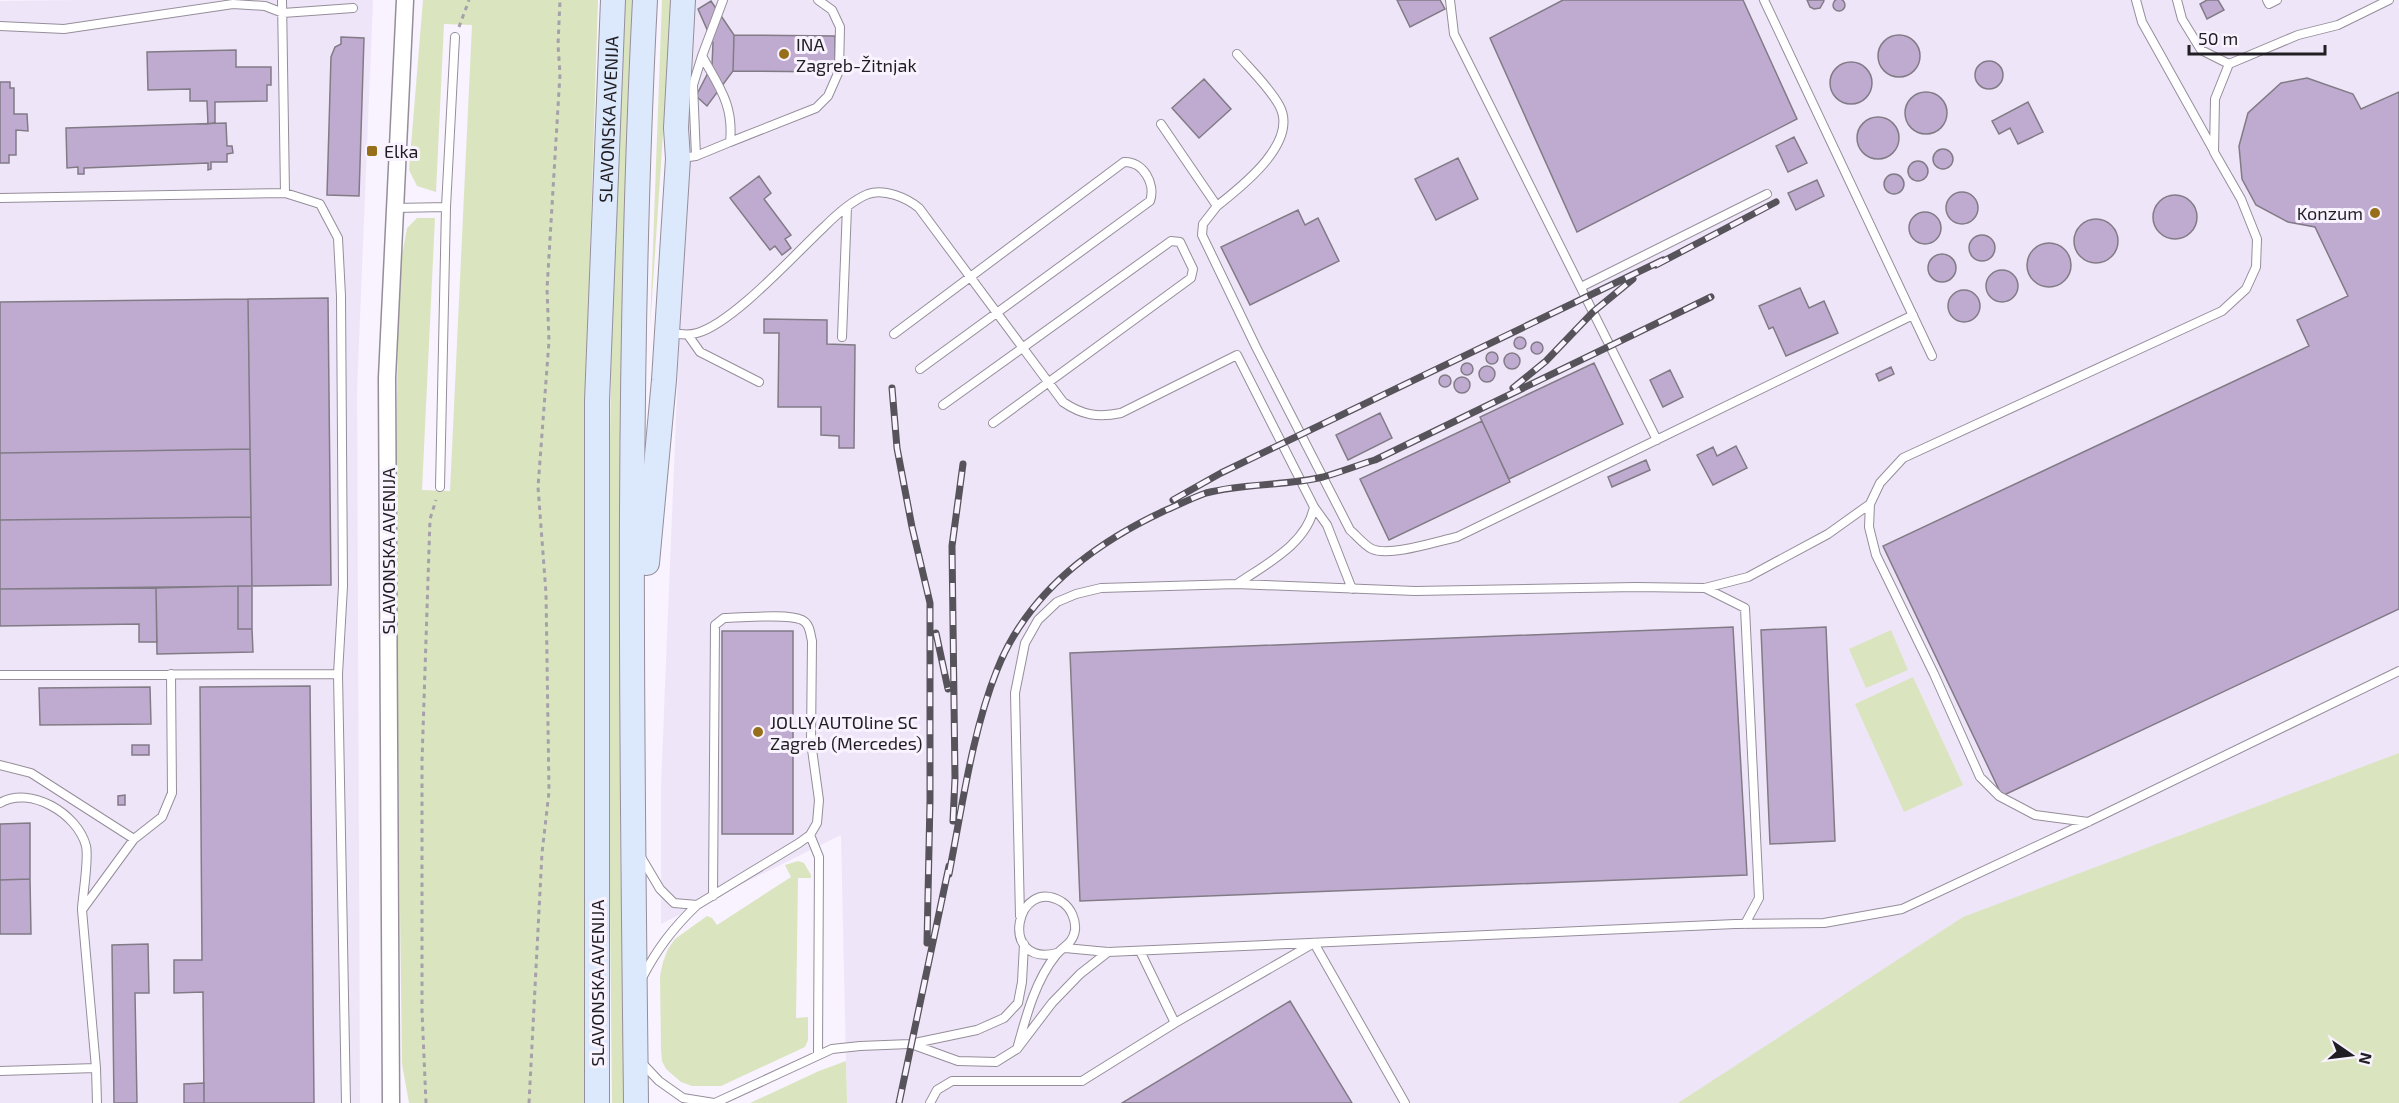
<svg xmlns="http://www.w3.org/2000/svg" width="2399" height="1103" viewBox="0 0 2399 1103" font-family="'Exo 2',sans-serif">
<rect width="100%" height="100%" fill="#f9f2ff"/>
<path fill="#efe5f8" d="M80 0H373L357 391 360 1103H0V1Z
M693 0H2399V1103H847L841 835 661 924V785Z"/>
<path fill="#dae5c0" d="M423 0H598L589 285 587 1103H409L402 1064 395 520 399 272 407 228 417 218H435L422 490 450 491 472 25 444 24 436 192 417 186 409 170Z
M624 0H635L625 271 620 820 624 1103H612C608 736 604 367 624 0Z
M662 0H672L650 328Z
M1891 630 1908 670 1866 688 1849 649Z
M1913 677 1963 785 1904 812 1855 704Z
M2399 753V1103H1678L1963 917Z
M798 861 804 863 811 875V878H798L796 1018 808 1017V1040L805 1047 721 1086H692L681 1082 666 1069 662 1061 661 1049 660 976 663 962 668 949 675 939 707 916 712 918 717 925 791 877 785 865Z
M846 1061 847 1103H750L819 1071Z"/>
<path fill="#c0abd0" stroke="#817b86" stroke-width="1.5" d="M1833 5a6 6 0 1 1 12 0a6 6 0 1 1-12 0Z
M1397 0H1440L1445 9 1410 27Z
M1563 0H1743L1797 119 1577 232 1490 38Z
M1807 0H1823L1824 1 1820 8 1814 9 1810 7Z
M2207 0H2218L2224 10 2207 19 2200 4Z
M711 1 734 35 733 71 707 106 696 96 712 65 713 43 698 9Z
M734 35 835 36V72L733 71Z
M1878 56a21 21 0 1 1 42 0a21 21 0 1 1-42 0Z
M341 37 364 38 359 196 327 195 331 57 335 47 341 44Z
M236 50V67H271V85H267V101L215 102V123L208 124 207 101H190V89L148 90 147 52Z
M1975 75a14 14 0 1 1 28 0a14 14 0 1 1-28 0Z
M1830 83a21 21 0 1 1 42 0a21 21 0 1 1-42 0Z
M2307 78 2353 94 2361 109 2399 92V609L2002 796 1883 546 2309 346 2297 320 2348 296 2315 227 2288 222 2256 205 2242 179 2239 146 2248 113 2281 83Z
M1204 79 1231 109 1199 138 1172 108Z
M0 82H10V88H14V114H27L28 131 16 130V155H9V163H0Z
M1905 113a21 21 0 1 1 42 0a21 21 0 1 1-42 0Z
M2028 102 2043 132 2018 144 2010 128 1999 134 1992 121Z
M1857 138a21 21 0 1 1 42 0a21 21 0 1 1-42 0Z
M226 123 227 146H232L233 153 227 154V162H211V169L208 170V163L84 168V174H78V167L67 168 66 128Z
M1794 137 1807 163 1788 172 1776 146Z
M1933 159a10 10 0 1 1 20 0a10 10 0 1 1-20 0Z
M1458 158 1478 199 1436 220 1415 179Z
M1908 171a10 10 0 1 1 20 0a10 10 0 1 1-20 0Z
M1884 184a10 10 0 1 1 20 0a10 10 0 1 1-20 0Z
M759 176 771 193 764 199 791 235 785 239 791 248 782 255 775 246 770 250 730 198Z
M1817 180 1824 196 1796 210 1788 193Z
M1946 208a16 16 0 1 1 32 0a16 16 0 1 1-32 0Z
M2153 217a22 22 0 1 1 44 0a22 22 0 1 1-44 0Z
M1298 210 1305 225 1318 218 1339 261 1250 305 1221 247Z
M1909 228a16 16 0 1 1 32 0a16 16 0 1 1-32 0Z
M2074 241a22 22 0 1 1 44 0a22 22 0 1 1-44 0Z
M1969 248a13 13 0 1 1 26 0a13 13 0 1 1-26 0Z
M2027 265a22 22 0 1 1 44 0a22 22 0 1 1-44 0Z
M1928 268a14 14 0 1 1 28 0a14 14 0 1 1-28 0Z
M1986 286a16 16 0 1 1 32 0a16 16 0 1 1-32 0Z
M1800 288 1809 308 1824 301 1838 333 1786 356 1773 327 1769 329 1759 306Z
M1948 306a16 16 0 1 1 32 0a16 16 0 1 1-32 0Z
M328 298 331 585 252 586 248 299Z
M248 299 250 449 0 453V302Z
M764 319 827 320V344L855 345 854 448H839V436L821 435V407H778L779 333H764Z
M1514 343a6 6 0 1 1 12 0a6 6 0 1 1-12 0Z
M1531 348a6 6 0 1 1 12 0a6 6 0 1 1-12 0Z
M1486 358a6 6 0 1 1 12 0a6 6 0 1 1-12 0Z
M1504 361a8 8 0 1 1 16 0a8 8 0 1 1-16 0Z
M1594 363 1623 424 1509 479 1480 417Z
M1461 369a6 6 0 1 1 12 0a6 6 0 1 1-12 0Z
M1479 374a8 8 0 1 1 16 0a8 8 0 1 1-16 0Z
M1891 367 1894 374 1879 381 1876 374Z
M1670 370 1683 397 1663 407 1650 380Z
M1439 381a6 6 0 1 1 12 0a6 6 0 1 1-12 0Z
M1454 385a8 8 0 1 1 16 0a8 8 0 1 1-16 0Z
M1380 413 1392 438 1348 460 1336 435Z
M1482 421 1510 482 1389 540 1360 479Z
M1736 446 1747 468 1713 485 1697 455 1713 447 1717 456Z
M250 449 251 517 0 520V453Z
M1646 460 1650 470 1612 487 1608 477Z
M251 517 252 586 0 589V520Z
M238 586H252V629H238Z
M238 586V629H252L253 652 157 654 156 588Z
M156 588 157 642H139V624L0 626V589Z
M1733 627 1747 875 1080 901 1070 653Z
M1826 627 1835 841 1770 844 1761 630Z
M722 631H793V834H722Z
M310 686 314 1103H204L203 992 174 993V960H202L200 687Z
M150 687 151 724 40 725 39 688Z
M132 745H149V755H132Z
M125 795V805H118V796Z
M30 823V879L0 880V824Z
M30 879 31 934H0V880Z
M148 944 149 993H135L137 1103H114L112 945Z
M1290 1001 1352 1103H1122Z
M204 1083V1103H184V1084Z"/>
<g fill="none" stroke-linecap="round" stroke-linejoin="round">
<defs>
<path id="lane" d="M1450 0 1454 34 1657 440
M1764 0 1932 356
M2136 0 2142 22 2214 151
M2177 0 2182 19 2201 50 2229 64
M2267 0 2269 4 2277 0
M0 26 64 29 233 4 265 6 283 13 353 8
M1161 124 1217 206 1203 224 1202 235 1256 347 1350 530C1357 536 1365 546 1372 549 1390 557 1438 541 1457 537L1913 315
M730 142 816 108 828 96 839 71 840 27 832 10 818 0
M696 156 693 85 702 56
M681 158 696 156 730 142C734 105 719 87 702 56L723 0
M285 193 320 204 338 238 341 296 343 586 338 674 346 1103
M0 198 285 193 282 0
M1217 206C1241 187 1300 142 1279 105 1269 87 1251 70 1237 54
M395 208 446 207 455 37
M1581 287 1767 194
M670 333C679 334 688 336 697 333 733 323 794 255 824 227 836 215 851 201 868 194 884 188 907 198 919 208L1063 402C1082 415 1098 418 1121 413L1237 355 1314 507C1307 544 1266 564 1237 584
M894 334 1124 162C1143 161 1156 184 1150 201L920 369
M688 335 700 352 759 382
M842 337 847 207
M943 405 1171 241 1180 242 1193 269 1191 278 993 423
M440 487 446 207
M1314 507 1327 525 1352 589
M1705 588 1745 608 1759 898 1745 924
M0 675 338 674
M0 765 31 773 134 839
M0 803C30 785 78 814 86 846 89 858 83 894 82 908
M2088 822 2035 815 1999 796 1980 777 1934 674 1876 555 1869 527 1870 504 1880 483 1903 458 2222 311 2246 289 2256 267 2257 239 2241 199 2214 152 2215 99 2229 64 2298 35 2338 25 2389 0
M810 835 819 857 818 1055
M641 857 660 889 674 903 697 905C673 928 657 949 642 978
M697 905 799 843 810 835 817 823 819 800 811 742 812 641C810 633 810 624 802 620 788 613 741 618 724 618L715 625 713 896
M1020 916 1015 693 1025 643 1038 620 1057 602 1076 594 1101 588 1237 584 1415 591 1636 587 1705 588 1748 577 1828 534 1870 504
M1065 948 1108 952 1735 924 1824 923 1902 909 2088 822 2399 671
M1140 951 1175 1023
M911 1044 958 1061 996 1062 1017 1049 1052 1003 1080 974 1108 952
M1017 1049C1026 1017 1035 981 1056 955 1063 946 1073 944 1075 930 1076 920 1071 908 1062 902 1016 874 997 968 1057 953
M640 1061 659 1081 683 1098 714 1103
M0 1071 96 1068
M97 1103 96 1068 82 910 134 839 162 817 172 793 171 674
M715 1103 832 1049 860 1046 910 1044 977 1030 1004 1018 1018 1003 1022 982 1024 944
M930 1103 937 1090 952 1081H1082L1175 1023 1314 943 1405 1103"/>
<path id="street" d="M391 1103 387 378 405 0"/>
<g id="secondary">
<path d="M647 563 664 380 678 159 676 128 683 0"/>
<path id="s1" d="M597 1103V401L613 0"/>
<path d="M636 1103C632 735 626 367 645 0"/>
</g>
</defs>
<use href="#lane" stroke="#958e9a" stroke-width="10"/>
<use href="#street" stroke="#958e9a" stroke-width="19"/>
<use href="#secondary" stroke="#958e9a" stroke-width="26"/>
<path stroke="#a5a0aa" stroke-width="3" stroke-dasharray="4.5 4.5" stroke-linecap="butt" d="M459 27 469 0
M426 1103 422 1011V761L430 519 436 500
M529 1103 542 853 549 792 546 593 538 487 549 341 547 289 560 74 558 45 560 0"/>
<use href="#lane" stroke="#fff" stroke-width="8"/>
<use href="#street" stroke="#fff" stroke-width="16"/>
<use href="#secondary" stroke="#dce8fb" stroke-width="24"/>
<defs>
<path id="rail" d="M1656 265 1776 202
M892 388 897 448 912 527 930 603V800L927 943
M1513 388 1546 361 1593 312 1633 279
M1173 500 1221 473 1663 260
M936 633 948 689
M953 821 955 778 952 546 963 464
M949 874C962 808 972 732 997 670 1027 594 1093 544 1164 511 1178 505 1192 498 1206 493 1245 483 1285 486 1323 477 1341 472 1358 465 1375 460L1711 297
M899 1103 949 866"/>
</defs>
<use href="#rail" stroke="#57535a" stroke-width="7"/>
<use href="#rail" stroke="#f9f2ff" stroke-width="4.5" stroke-dasharray="14" stroke-linecap="butt"/>
</g>
<g fill="#976f1a" stroke="#f9f2ff" stroke-width="2">
<circle cx="784" cy="54" r="6"/>
<rect x="366" y="145" width="12" height="12" rx="3"/>
<circle cx="2375" cy="213" r="6"/>
<circle cx="758" cy="732" r="6"/>
</g>
<g text-anchor="middle" dominant-baseline="central" stroke-width="6" stroke-linejoin="round" paint-order="stroke">
<g font-size="18" fill="#211e23" stroke="#f9f2ff" text-anchor="start">
<text x="796" y="44">INA<tspan x="796" dy="21">Zagreb-Žitnjak</tspan></text>
<text x="384" y="151">Elka</text>
<text x="2363" y="213" text-anchor="end">Konzum</text>
<text x="770" y="722">JOLLY AUTOline SC<tspan x="770" dy="21">Zagreb (Mercedes)</tspan></text>
</g>
<g font-size="18" fill="#211e23" stroke="#f9f2ff">
<text stroke="none"><textPath href="#s1" startOffset="984">SLAVONSKA AVENIJA</textPath></text>
<text transform="translate(388 551) rotate(-90)">SLAVONSKA AVENIJA</text>
<text transform="translate(597 983) rotate(-90)">SLAVONSKA AVENIJA</text>
</g>
</g>
<g transform="translate(2351 1055) rotate(104)" stroke="#f9f2ff" stroke-width="4.5" paint-order="stroke">
<path d="M0-4.5L10 22L0 15L-10 22Z" fill="#211e23"/>
<text y="-9" font-size="16" font-weight="bold" text-anchor="middle" fill="#211e23">N</text>
</g>
<path d="M2189 45v9h136v-9" fill="none" stroke="#211e23" stroke-width="3"/>
<text x="2198" y="45" font-size="18" fill="#211e23" stroke="#f9f2ff" stroke-width="4.5" paint-order="stroke">50 m</text>
</svg>
